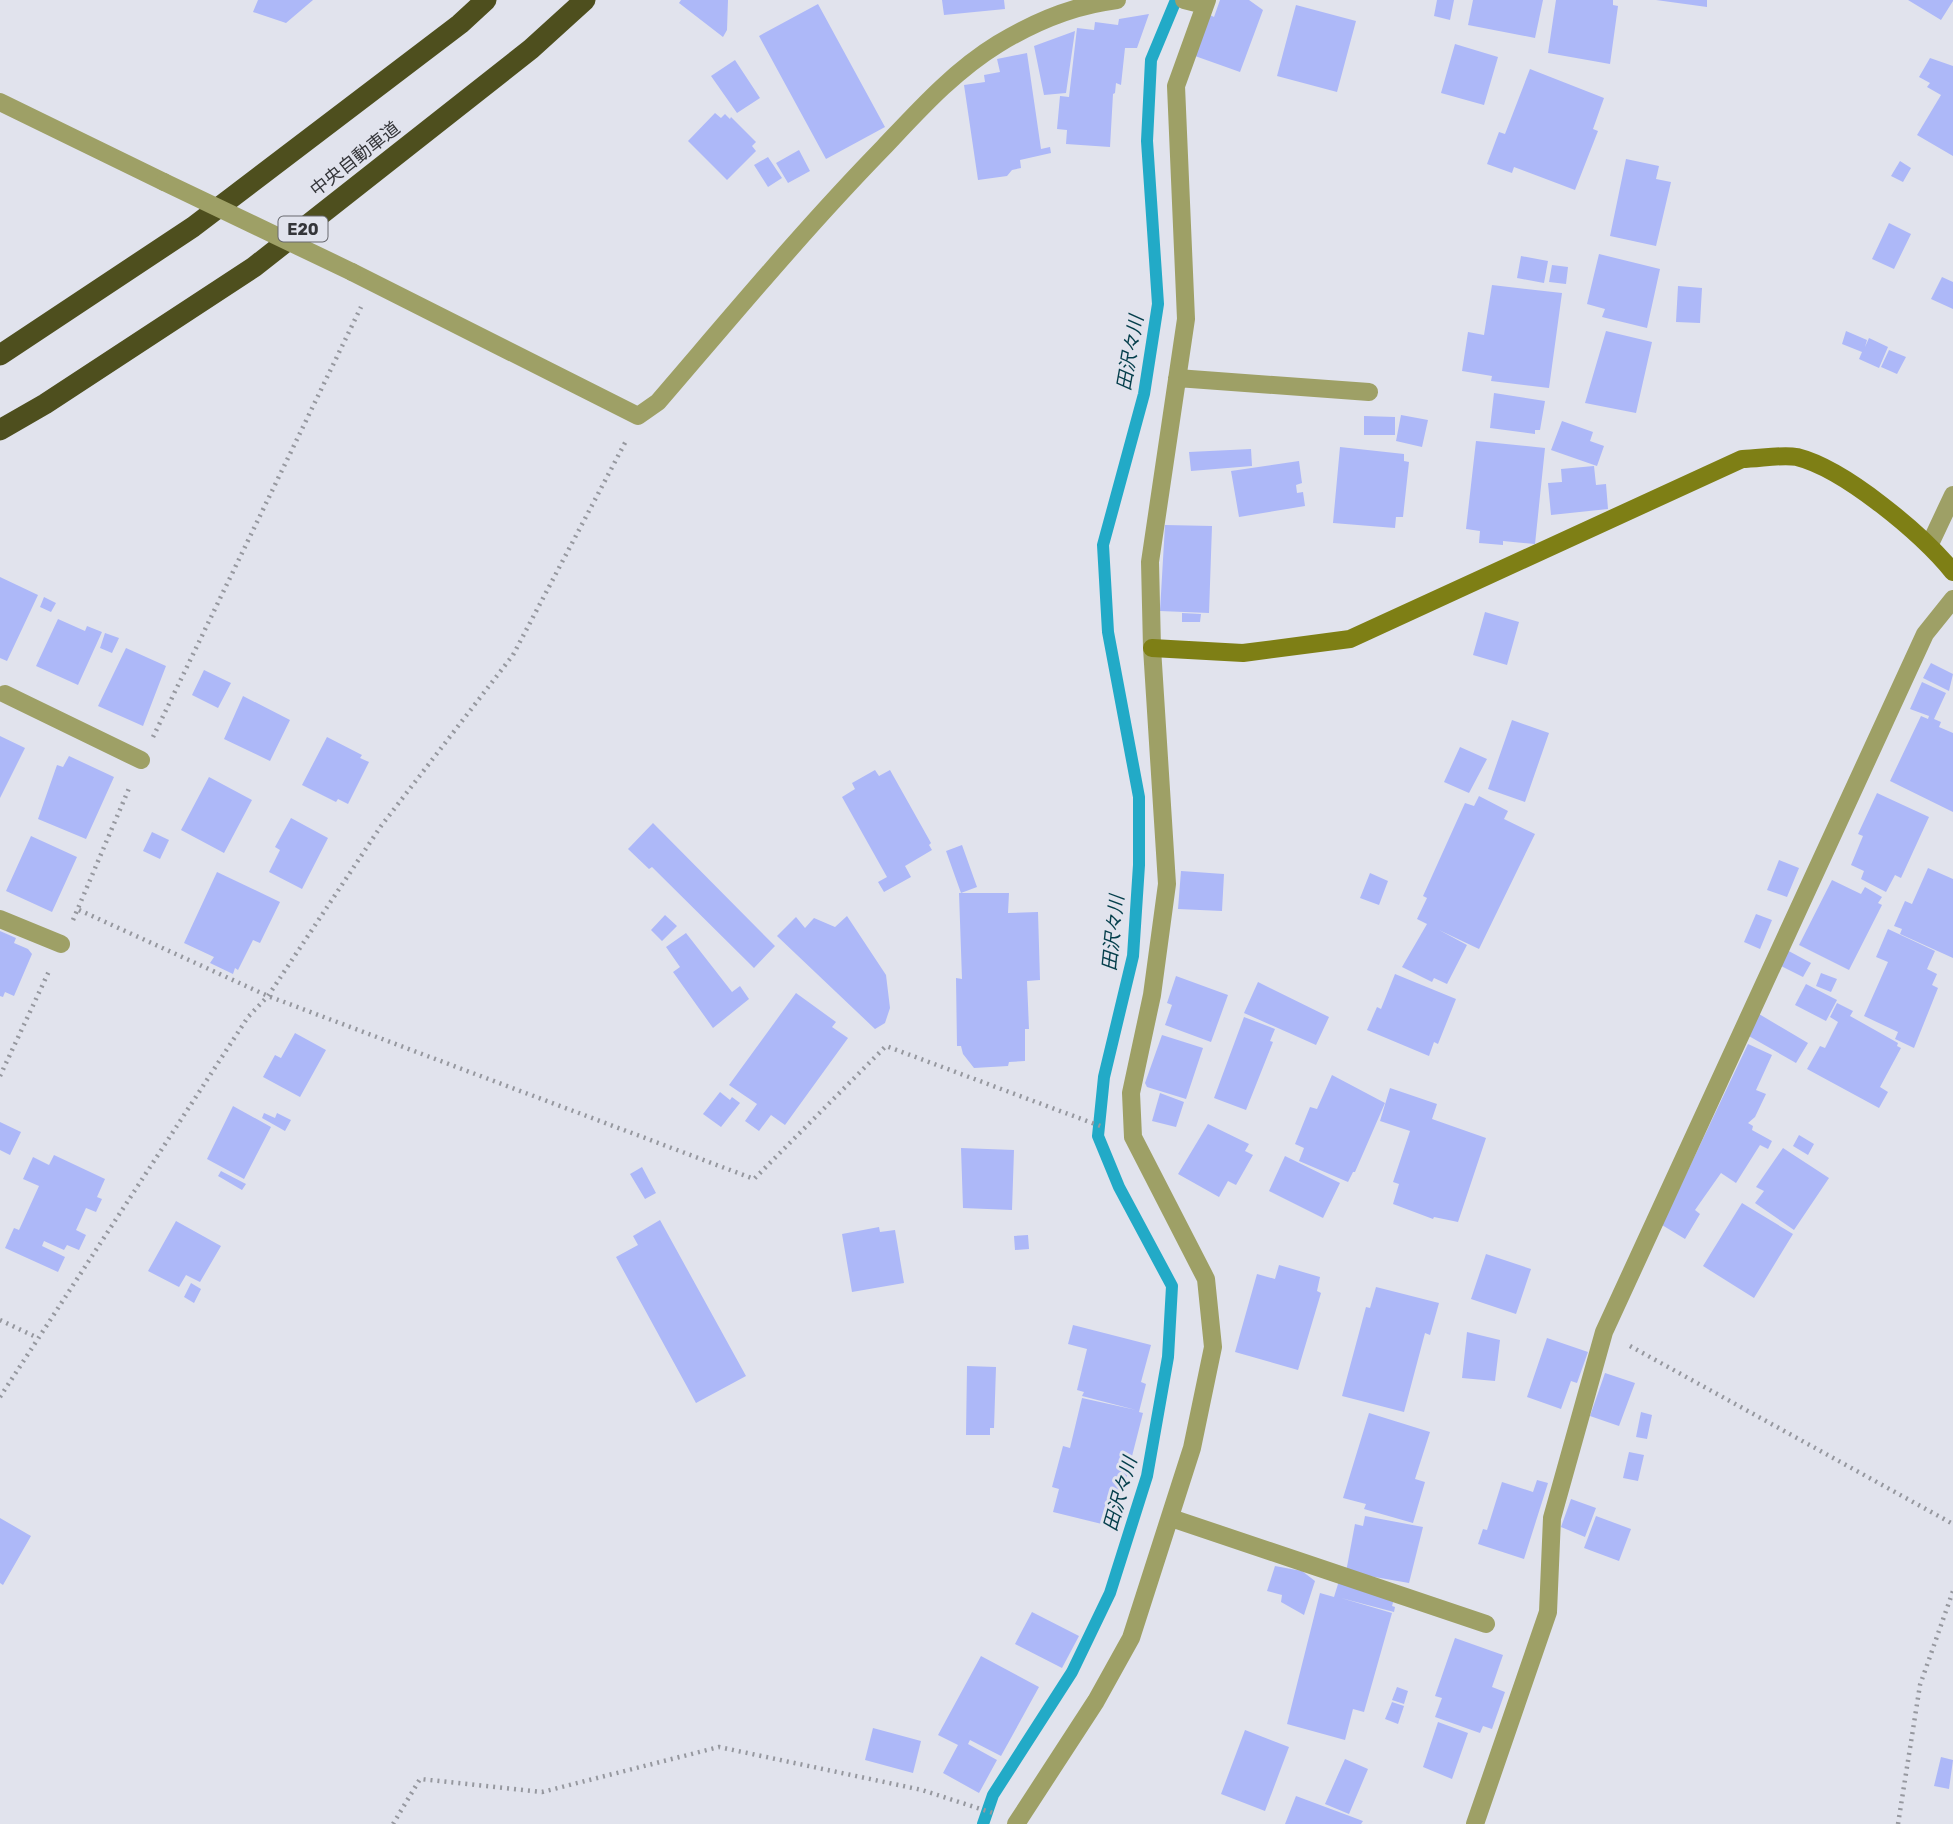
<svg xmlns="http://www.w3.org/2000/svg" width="1953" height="1824" viewBox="0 0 1953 1824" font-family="Rubik,'Noto Sans JP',sans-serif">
<rect width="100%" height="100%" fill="#e1e3ed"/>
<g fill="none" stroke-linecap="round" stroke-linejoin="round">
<path stroke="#22aac7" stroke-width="12" d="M983 1824 993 1795 1072 1672 1110 1593 1147 1476 1168 1357 1172 1286 1119 1187 1098 1136 1104 1077 1133 956 1139 865V797L1108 632 1103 545 1144 394 1158 304 1147 141 1151 60 1176 0"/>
</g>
<path fill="#adb8f8" d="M258 0H313L286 23 253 12Z
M681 0H728L727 30 723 37 679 3Z
M942 0H1004L1005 9 944 15Z
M1220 0H1249L1263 10 1240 72 1195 56 1210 15 1214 17Z
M1437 0H1454L1450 20 1434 16Z
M1473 0H1543L1535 38 1468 25Z
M1556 0H1613V5L1618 6 1610 64 1548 53Z
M1656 0H1707V7Z
M1908 0H1953V1L1941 20Z
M818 4 885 127 826 159 759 36Z
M1296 5 1356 21 1337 92 1277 76Z
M1149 14 1137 48H1125L1121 85 1116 83 1115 93 1113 94 1110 147 1066 144 1067 130 1057 129 1060 96 1069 97 1077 28 1094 30 1095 22 1118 25 1119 19Z
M1075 31 1066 93 1044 95 1034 46Z
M1455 44 1498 57 1484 105 1441 93Z
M1027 53 1041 149 1050 147 1051 153 1020 160 1021 168 1012 170 1007 176 978 180 964 85 985 82 984 75 1000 72 997 59Z
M1930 58 1953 66V156L1917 135 1941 95 1927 87 1930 83 1919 77Z
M735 60 760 98 737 113 711 76Z
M1530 69 1604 98 1593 129 1598 131 1575 190 1514 167 1512 173 1487 164 1499 132 1505 134Z
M715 113 721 118 725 114 730 119 731 117 756 142 752 146 756 151 727 180 688 141Z
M799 150 810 171 788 183 776 163Z
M768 157 782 178 768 187 754 165Z
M1626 159 1659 166 1656 179 1671 182 1656 246 1610 236Z
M1900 161 1911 168 1903 182 1891 176Z
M1889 223 1911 234 1894 269 1872 259Z
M1599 254 1660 269 1647 328 1602 317 1605 309 1587 304Z
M1521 256 1548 261 1544 283 1517 278Z
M1552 265 1568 267 1566 284 1549 282Z
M1942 277 1953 282V309L1931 299Z
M1492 285 1562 293 1549 388 1491 381 1492 376 1462 371 1468 332 1484 335Z
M1678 286 1702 288 1700 323 1676 322Z
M1606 331 1652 342 1636 413 1585 403Z
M1846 331 1867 340 1865 347 1869 338 1888 347 1879 368 1859 359 1862 352 1842 344Z
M1889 350 1906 357 1897 374 1881 367Z
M1494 393 1545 401 1540 430H1535V434L1490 428Z
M1401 415 1428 420 1422 447 1396 441Z
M1364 416 1395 417V435H1364Z
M1562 421 1593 432 1590 441 1604 446 1597 466 1551 450Z
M1476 441 1545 448 1535 544 1503 541V545L1479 543 1480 531 1466 529Z
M1340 447 1404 454V461L1409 462 1403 517H1396L1395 528 1333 523Z
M1251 449 1252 466 1191 471 1189 452Z
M1299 461 1302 483 1296 485 1297 493 1303 492 1305 506 1239 517 1231 471Z
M1594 466 1596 485 1606 484 1608 509 1551 515 1548 483 1562 482 1561 469Z
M1165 525 1212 526 1209 613 1160 611Z
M0 577 38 595 7 661 0 658Z
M44 597 56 603 51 612 40 607Z
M1485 612 1519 622 1507 665 1473 655Z
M1182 613 1201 614 1200 622H1182Z
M58 619 85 631 87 626 102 632 78 685 36 666Z
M105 633 119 638 112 653 100 648Z
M126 648 166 666 143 726 98 706Z
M1931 663 1953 674 1949 691 1923 678Z
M204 670 231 683 218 708 192 695Z
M1922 682 1946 693 1934 719 1941 722 1939 727 1953 733V812L1890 781 1921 716 1928 719 1929 716 1910 709Z
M243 696 290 720 270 761 224 739Z
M1512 720 1549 733 1525 802 1488 789Z
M0 736 25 748 0 798Z
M327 737 362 755 360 758 369 762 348 804 338 799 336 802 302 785Z
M1460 747 1487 759 1469 793 1444 782Z
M69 756 114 777 86 839 38 819 57 765 63 767Z
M875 770 879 776 890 770 931 843 929 845 932 850 905 866 911 877 884 892 878 882 887 877 842 797 855 789 852 783Z
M209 777 252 800 224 853 181 830Z
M1877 793 1929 817 1901 878 1895 875 1886 892 1861 879 1864 871 1851 865 1863 836 1858 834Z
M1479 796 1508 811 1504 819 1535 834 1479 949 1439 930 1467 945 1447 984 1434 978 1432 982 1402 967 1427 924 1417 919 1427 898 1423 896 1465 803 1474 806Z
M291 818 328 838 302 889 269 872 280 850 275 847Z
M653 823 775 946 754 968 652 867 649 869 628 849Z
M152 832 169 840 160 859 143 851Z
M31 836 77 857 52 912 6 891Z
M962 845 977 887 961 893 946 851Z
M1779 860 1799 868 1787 897 1767 890Z
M1928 868 1953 879V958L1900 934 1902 929 1894 926 1905 901 1912 904Z
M1181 871 1224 874 1222 911 1178 909Z
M217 872 280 902 260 943 253 940 238 970 235 968 233 974 210 963 214 957 184 943Z
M1370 873 1388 881 1379 905 1360 898Z
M1832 880 1861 894 1865 887 1882 897 1878 903 1882 905 1849 970 1799 945Z
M959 893H1009L1008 913 1038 912 1040 980 1027 981 1029 1029H1025V1061L1009 1062 1008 1066 974 1068 963 1054 961 1046H957L956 978 962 979Z
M1756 914 1772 920 1760 949 1744 942Z
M665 915 677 926 662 941 651 930Z
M847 916 886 975 890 1008 885 1023 875 1029 777 936 796 917 805 928 814 918 835 927Z
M1888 929 1935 951 1927 969 1937 974 1932 985 1938 988 1914 1048 1895 1039 1898 1032 1864 1016 1888 962 1876 957Z
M0 931 16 938 14 943 28 949 32 954 14 996 5 992 3 997 0 996Z
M686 933 732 992 740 986 749 999 713 1028 673 972 680 967 666 947Z
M1785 949 1811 963 1803 977 1777 964Z
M1821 973 1837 979 1831 992 1816 986Z
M1395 974 1456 999 1438 1044 1434 1042 1429 1056 1367 1030 1377 1007 1381 1009Z
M1176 976 1228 995 1211 1042 1165 1025 1172 1005 1167 1003Z
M1258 982 1329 1017 1316 1045 1244 1013Z
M1806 984 1837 1000 1826 1021 1795 1005Z
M796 993 836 1022 832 1027 848 1038 785 1125 771 1115 759 1131 745 1121 757 1104 729 1085Z
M1837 1003 1853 1011 1850 1016 1898 1043 1897 1046 1901 1048 1880 1087 1888 1092 1879 1108 1807 1069 1820 1046 1825 1048 1838 1022 1830 1017Z
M1759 1014 1808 1043 1796 1063 1747 1035Z
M1244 1017 1275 1029 1270 1041 1273 1042 1246 1110 1214 1098Z
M295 1033 326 1050 300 1097 263 1077 275 1055 281 1058Z
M1162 1035 1203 1048 1186 1099 1147 1087 1145 1083Z
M1748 1044 1772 1055 1756 1090 1766 1094 1755 1117 1748 1123 1753 1126 1752 1130 1772 1141 1768 1149 1760 1145 1736 1183 1721 1173 1695 1210 1700 1214 1685 1239 1662 1225Z
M1332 1075 1385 1103 1355 1172H1353L1348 1182 1299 1161 1304 1148 1295 1144 1310 1107 1317 1109Z
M1390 1088 1437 1104 1432 1119 1486 1138 1458 1222 1434 1217 1433 1219 1393 1204 1399 1184 1393 1182 1410 1131 1380 1121Z
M720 1092 730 1100 732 1097 740 1103 721 1127 703 1114Z
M1160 1093 1184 1102 1176 1127 1152 1121Z
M233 1106 271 1127 244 1179 207 1159Z
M264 1113 275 1118 277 1113 291 1120 285 1131 262 1118Z
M0 1122 21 1132 10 1155 0 1150Z
M1208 1124 1249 1144 1245 1151 1253 1155 1236 1185 1228 1181 1219 1197 1178 1174Z
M1799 1135 1814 1144 1808 1155 1793 1146Z
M961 1148 1014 1150 1012 1210 963 1208Z
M1783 1148 1829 1178 1794 1230 1755 1203 1764 1191 1756 1187Z
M54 1155 105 1179 97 1197 102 1199 96 1212 86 1208 76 1230 86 1235 79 1250 67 1245 64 1250 44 1241 42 1246 65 1257 58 1272 5 1248 14 1228 19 1230 39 1186 23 1179 33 1157 49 1165Z
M1285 1156 1340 1183 1323 1218 1269 1191Z
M642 1167 656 1193 645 1199 630 1174Z
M221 1171 246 1184 242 1190 218 1176Z
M1742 1203 1793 1234 1754 1298 1703 1266Z
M660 1220 746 1376 696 1403 616 1257 638 1245 633 1236Z
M176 1221 221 1246 200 1282 186 1275 179 1287 148 1271Z
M879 1227 880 1232 895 1230 904 1283 852 1292 842 1234Z
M1028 1235 1029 1249 1015 1250 1014 1236Z
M1486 1254 1531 1269 1516 1314 1471 1299Z
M1279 1265 1320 1277 1317 1291 1321 1293 1298 1370 1235 1352 1257 1274 1275 1279Z
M191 1283 201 1289 194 1303 184 1297Z
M1376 1287 1439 1303 1430 1335 1425 1333 1404 1412 1342 1396 1366 1307 1370 1308Z
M1073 1325 1151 1345 1141 1382 1146 1384 1139 1412 1143 1413 1114 1527 1053 1512 1059 1489 1052 1487 1063 1446 1070 1448 1082 1398 1136 1410 1082 1396 1084 1392 1077 1390 1087 1349 1068 1344Z
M1467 1332 1500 1340 1495 1381 1462 1378Z
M1547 1338 1588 1352 1577 1383 1571 1381 1561 1409 1527 1397Z
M967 1366 996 1367 994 1428H990V1435H966Z
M1605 1373 1635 1383 1619 1426 1590 1416Z
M1641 1412 1652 1415 1647 1439 1636 1437Z
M1369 1413 1430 1432 1415 1479 1425 1482 1413 1523 1364 1509 1366 1504 1343 1498Z
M1629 1452 1644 1455 1638 1481 1623 1478Z
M1537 1480 1548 1483 1524 1559 1478 1544 1483 1529 1487 1530 1502 1482 1533 1492Z
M1571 1499 1596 1508 1585 1537 1561 1527Z
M1365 1516 1423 1527 1409 1583 1346 1572 1355 1524 1363 1526Z
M1596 1516 1631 1529 1619 1561 1584 1548Z
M0 1518 31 1536 3 1585 0 1583Z
M1275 1566 1302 1571 1315 1581 1304 1615 1281 1602 1282 1595 1267 1591Z
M1342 1571 1394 1599 1392 1606 1395 1607 1394 1612 1341 1598 1392 1613 1364 1712 1353 1709 1345 1740 1287 1724 1320 1593 1334 1597Z
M1032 1612 1079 1636 1062 1668 1015 1644Z
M1455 1638 1503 1655 1492 1687 1505 1692 1492 1729 1483 1726 1480 1733 1435 1717 1442 1698 1435 1696Z
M981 1656 1039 1687 1001 1756 970 1740 968 1744 997 1760 979 1793 943 1773 958 1745 938 1735Z
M1397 1687 1408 1691 1404 1704 1392 1700Z
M1392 1702 1404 1706 1398 1724 1385 1719Z
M1438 1722 1468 1733 1452 1779 1423 1767Z
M873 1728 921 1741 913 1773 865 1760Z
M1245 1730 1289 1747 1265 1811 1221 1794Z
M1941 1757 1953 1760 1949 1789 1934 1786Z
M1345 1759 1368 1769 1349 1814 1325 1804Z
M1296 1796 1363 1821 1361 1824H1285Z"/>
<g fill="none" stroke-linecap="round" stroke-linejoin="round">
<path stroke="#96989f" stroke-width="4.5" stroke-dasharray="2 5" stroke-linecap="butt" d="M153 737 361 307
M79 910 268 996 754 1179 886 1046 1103 1127
M73 920 130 786
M0 1076 50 969
M0 1320 38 1338
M1630 1346 1953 1524
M0 1397 248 1017 268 996 381 826 513 655 627 439
M393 1824 420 1779 542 1792 719 1747 922 1790 993 1813
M1898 1824 1920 1685 1953 1591"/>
<path stroke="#9ea066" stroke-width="18" d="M0 102 164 182
M1475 1824 1548 1612 1552 1518 1604 1332 1925 634 1953 599"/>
<path stroke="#9ea066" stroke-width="18" d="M1184 0 1204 5
M352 272 638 416 658 402C732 316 805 228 884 147 919 110 954 71 998 44 1034 22 1076 5 1117 0
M1177 378 1369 392
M1930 544 1953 495
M5 694 141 760
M0 919 61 944
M1171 1518 1486 1624
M1016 1824 1096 1701 1131 1638 1192 1448 1213 1347 1206 1279 1133 1137 1131 1093 1152 995 1167 884 1152 648 1150 562 1186 319 1176 86 1207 0"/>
<path stroke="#7e7f15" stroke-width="18" d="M1152 648 1243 653 1350 639 1742 459C1759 459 1781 454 1797 457 1845 469 1922 534 1953 572"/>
<path stroke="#4e4f1e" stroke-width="21" d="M0 355 193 227 460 24 486 0
M0 430 45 404 254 267 531 49 585 0"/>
<path stroke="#9ea066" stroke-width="18" d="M164 182 352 272"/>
</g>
<g text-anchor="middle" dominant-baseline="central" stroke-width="6" stroke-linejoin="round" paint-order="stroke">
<rect fill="#e1e3ed" stroke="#68696f" stroke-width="2" x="278.5" y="216.5" width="49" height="25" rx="5"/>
<g font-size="16" font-weight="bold" fill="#343539">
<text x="303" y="229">E20</text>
</g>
<g font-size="18" fill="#343539" stroke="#e1e3ed">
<text transform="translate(355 159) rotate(-38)">中央自動車道</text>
</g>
<g font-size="19" font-style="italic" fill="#043e4b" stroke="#e1e3ed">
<text transform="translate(1130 353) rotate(-80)">田沢々川</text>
<text transform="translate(1113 933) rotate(-84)">田沢々川</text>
<text transform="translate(1120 1494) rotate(-74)">田沢々川</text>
</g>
</g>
</svg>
